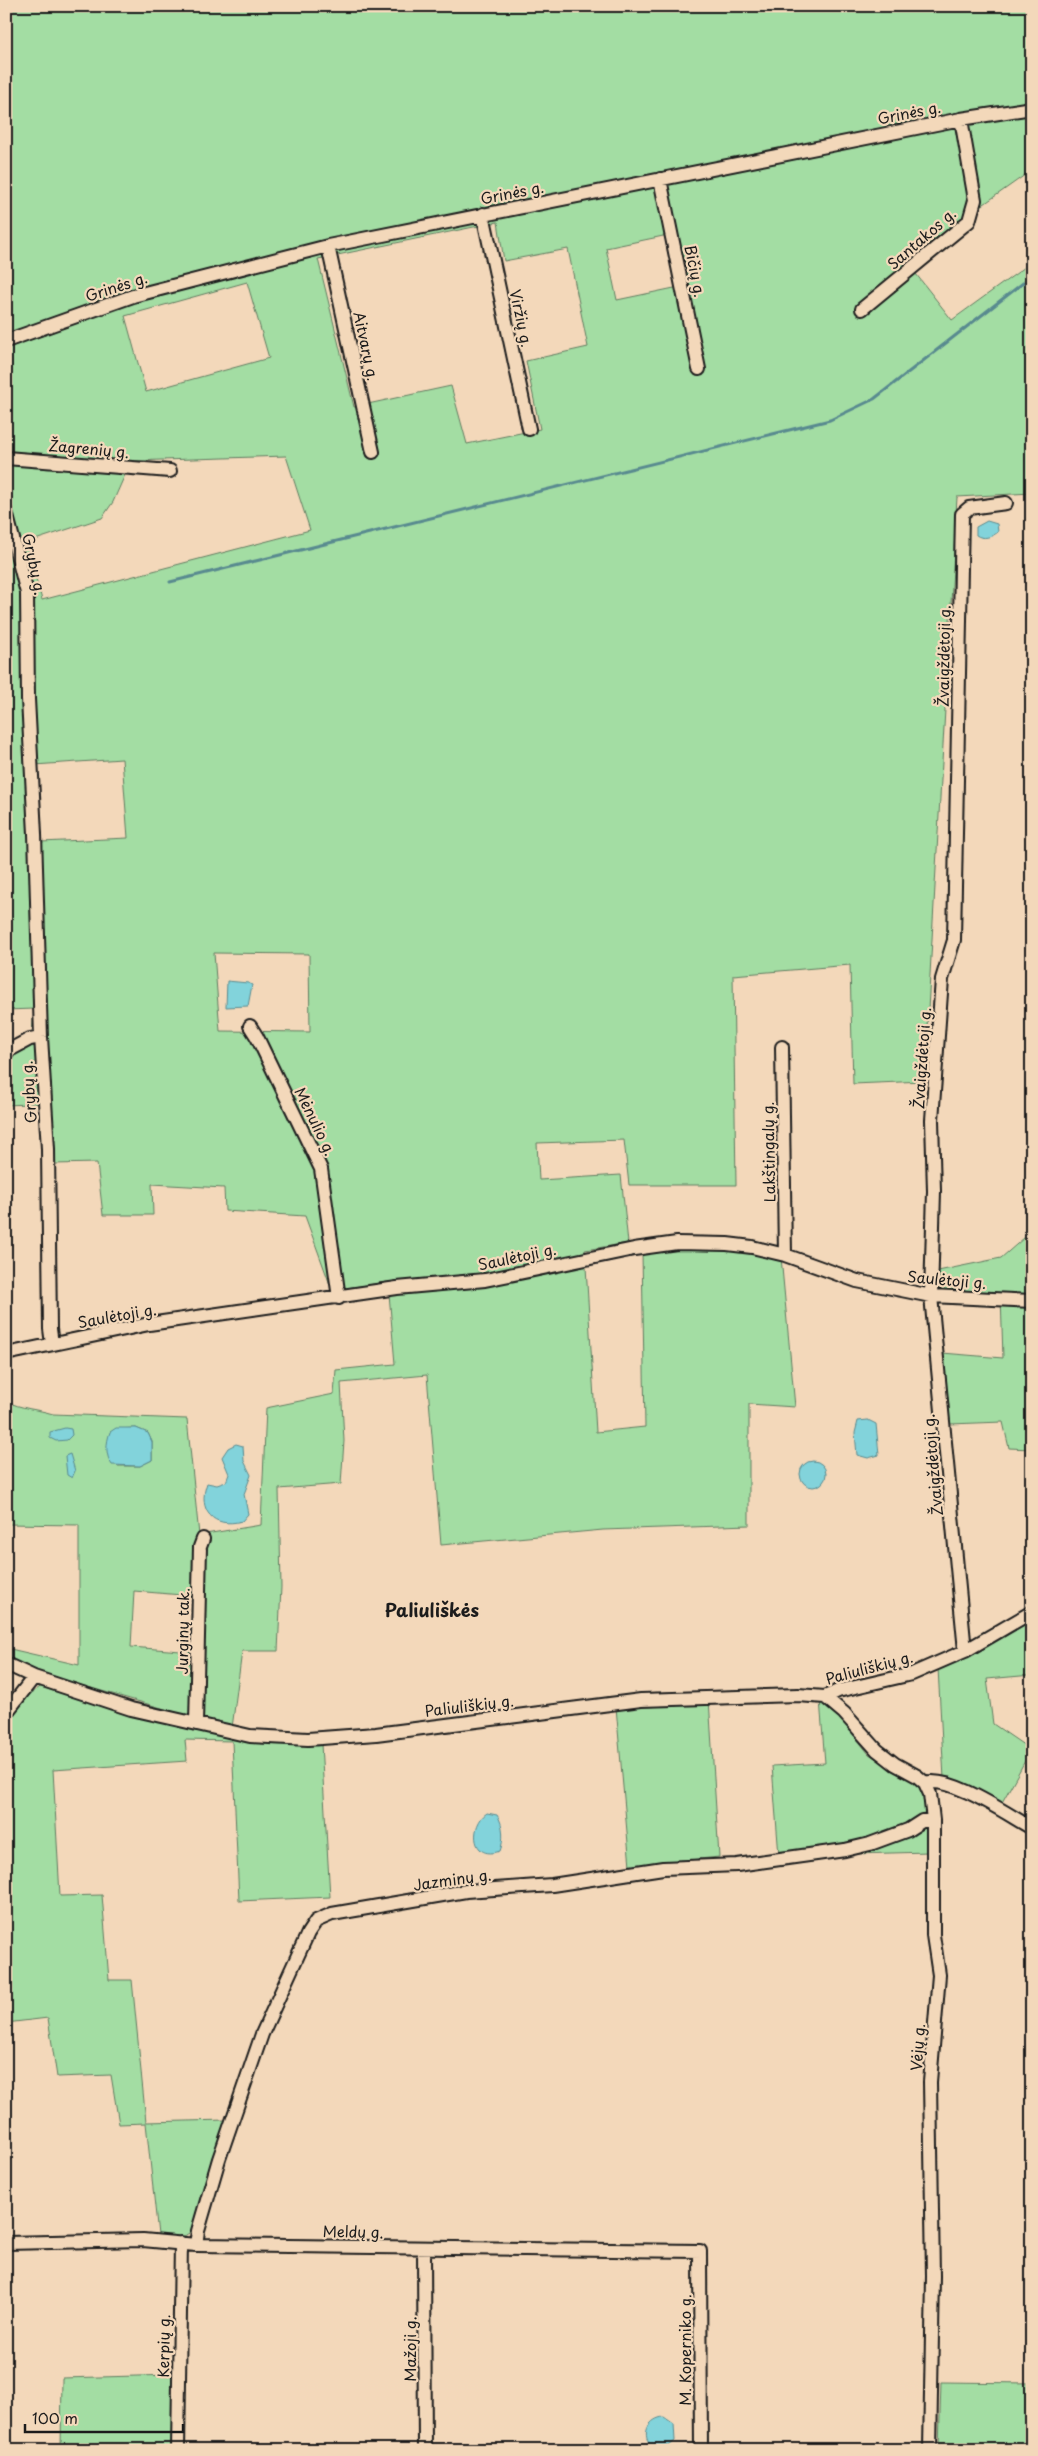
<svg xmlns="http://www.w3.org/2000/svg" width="1038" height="2456" viewBox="0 0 1038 2456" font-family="'Playpen Sans',sans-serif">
<rect width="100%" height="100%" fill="#f3d8ba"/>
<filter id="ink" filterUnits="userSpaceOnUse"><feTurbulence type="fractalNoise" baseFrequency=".02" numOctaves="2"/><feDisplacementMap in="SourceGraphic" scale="10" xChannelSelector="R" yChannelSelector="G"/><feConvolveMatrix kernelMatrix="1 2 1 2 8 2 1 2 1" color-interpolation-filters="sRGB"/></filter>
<g filter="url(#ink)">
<path fill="#a3dda3" stroke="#607c60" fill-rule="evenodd" d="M6 6H1032V170L905 260 952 320 1032 262V493L957 497 924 1081 853 1084 850 965 733 975 736 1185H629L624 1140 537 1143 539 1180 621 1175 628 1243 585 1250 596 1432 645 1427 642 1252 706 1248 781 1257 795 1407 749 1404V1525L603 1530 441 1545 427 1375 341 1383 344 1441 341 1484 279 1489 281 1587 278 1651H242L232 1728 35 1672 6 1658V1648L79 1665V1525L6 1524V1401C21 1409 37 1409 53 1414L187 1419 199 1535 261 1525 266 1408 334 1394 336 1370 395 1364 388 1282 332 1290 305 1216 225 1211 224 1188 152 1184 153 1215H103L97 1163 54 1164 51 1103 6 1105V1048L32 1034 34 1009 6 1010ZM498 222 504 261 568 249 588 347 526 361 540 429 467 444 451 386 354 407 318 259ZM668 235 679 287 617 300 606 248ZM247 282 269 358 146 392 125 316ZM286 456 310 530 42 600 26 543 102 518 113 502 131 461ZM122 759 128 838 41 842 34 765ZM214 953 309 954 310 1032 220 1031ZM136 1428 148 1433 152 1442V1460L140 1466H117L116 1429ZM134 1591 194 1596 193 1652 131 1647Z
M1032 1231V1449L1009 1448 1003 1422 950 1424 942 1353 1003 1358 1001 1296 937 1292 938 1271 1001 1258Z
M1032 1617V1675L987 1679 993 1724 1031 1750 1000 1806 944 1779 938 1668Z
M43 1685 118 1711 321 1744 330 1897 239 1901 232 1741 185 1740 187 1761 53 1770 60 1896 102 1895 109 1980H132L146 2122 226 2120 193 2229C183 2241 172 2238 158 2235L146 2123 119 2124 111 2075 57 2077 48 2018 6 2023V1719L29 1695Z
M709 1699 719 1857 630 1866 616 1707Z
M820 1700 826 1701 869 1754 922 1787 928 1803 929 1852 779 1856 772 1766 825 1763Z
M174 2375V2450H61L62 2378Z
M941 2382 1032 2383V2449L939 2448Z"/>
<path fill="#82d3db" stroke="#598a8f" d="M987 521 997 524 998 532C992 537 983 540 976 535V527Z
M227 981 248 983 252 985 248 1006 226 1007Z
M868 1420 876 1424 879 1455 868 1458 857 1455 855 1433 858 1421Z
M65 1428 71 1429 72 1435 67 1440 56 1441 50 1438V1432Z
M136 1428 148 1433 152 1442V1460L140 1466 112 1465C105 1455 106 1443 110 1432L116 1428Z
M236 1444 243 1446 244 1461 251 1475 244 1494 248 1514 242 1521C213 1529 197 1510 207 1483L217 1485 226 1482 229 1474 222 1457 228 1448Z
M70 1454 75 1471 72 1478 67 1475 65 1456Z
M800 1474a13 13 0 1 1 26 0a13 13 0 1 1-26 0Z
M487 1813 497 1815C504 1825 504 1841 500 1851 470 1862 470 1824 487 1813Z
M664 2417 674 2424 675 2441 669 2446 650 2445C641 2432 650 2418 664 2417Z"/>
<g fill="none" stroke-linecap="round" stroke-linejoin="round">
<path stroke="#598a8f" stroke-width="3" d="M170 582 830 420 874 399 1032 276"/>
<defs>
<path id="street" d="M660 179 699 369
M483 214 529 429
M328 246 373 452
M862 309 969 221 975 200 961 119
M6 341 133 296 328 246 961 119 1032 108
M6 458 170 471
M6 512 27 593 28 699 35 834 41 1037 48 1149 50 1329 52 1344
M250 1026 257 1037 321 1169 339 1298
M782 1047 785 1255
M6 1052 30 1039 41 1037
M6 1354 149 1324 397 1288 485 1280 634 1249 677 1243 727 1244 752 1247 785 1255 857 1281 931 1296 1032 1301
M965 1651 931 1296 934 1191 932 1120 942 979 954 940 962 514 969 508 1006 503
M6 1664 34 1677 131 1709 250 1736 308 1739 376 1734 641 1700 798 1695 825 1697 838 1691 912 1674 965 1651 1032 1612
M825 1697 844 1713 877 1750 895 1764 917 1776 925 1783 930 1794 933 1820V1935L939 1975 930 2082 933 2276 930 2450
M6 1713 34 1677
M196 1724 200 1547 203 1539
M925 1783C951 1775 1008 1815 1032 1828
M6 2243 143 2240 196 2245 700 2251 701 2450
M196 2245 198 2231 219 2159 262 2034 308 1933 316 1921 332 1914 466 1891 552 1885 663 1868 737 1865 845 1850 870 1844 908 1830 922 1821 933 1820
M424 2248 425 2450
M178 2450 181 2243"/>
</defs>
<use href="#street" stroke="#1c1c1c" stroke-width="16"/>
<use href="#street" stroke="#f3d8ba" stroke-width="12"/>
</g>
</g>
<g text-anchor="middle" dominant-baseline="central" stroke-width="4.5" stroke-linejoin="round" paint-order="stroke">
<g font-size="15" fill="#1c1c1c" stroke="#f3d8ba">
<text transform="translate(909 112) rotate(-11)">Grinės g.</text>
<text transform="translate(512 192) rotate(-11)">Grinės g.</text>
<text transform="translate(921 238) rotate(-41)">Santakos g.</text>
<text transform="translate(696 271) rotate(79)">Bičių g.</text>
<text transform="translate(116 286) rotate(-18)">Grinės g.</text>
<text transform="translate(522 318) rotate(78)">Viržių g.</text>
<text transform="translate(367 346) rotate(78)">Aitvarų g.</text>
<text transform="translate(89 448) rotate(5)">Žagrenių g.</text>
<text transform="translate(35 564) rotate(78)">Grybų g.</text>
<text transform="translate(943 656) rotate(-89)">Žvaigždėtoji g.</text>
<text transform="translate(921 1058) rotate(-86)">Žvaigždėtoji g.</text>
<text transform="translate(28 1092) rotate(-94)">Grybų g.</text>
<text transform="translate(316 1121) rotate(64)">Mėnulio g.</text>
<text transform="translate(768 1152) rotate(-91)">Lakštingalų g.</text>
<text transform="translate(517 1256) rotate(-12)">Saulėtoji g.</text>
<text transform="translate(947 1279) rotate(5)">Saulėtoji g.</text>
<text transform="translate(117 1315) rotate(-10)">Saulėtoji g.</text>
<text transform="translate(932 1465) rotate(-95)">Žvaigždėtoji g.</text>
<text transform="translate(182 1631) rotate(-89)">Jurginų tak.</text>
<text transform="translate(869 1667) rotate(-15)">Paliuliškių g.</text>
<text transform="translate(469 1705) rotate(-7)">Paliuliškių g.</text>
<text transform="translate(452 1879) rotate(-8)">Jazminų g.</text>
<text transform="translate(917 2047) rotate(-86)">Vėjų g.</text>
<text transform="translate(353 2231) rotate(1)">Meldų g.</text>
<text transform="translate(163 2346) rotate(-89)">Kerpių g.</text>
<text transform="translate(409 2349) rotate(-90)">Mažoji g.</text>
<text transform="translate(684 2350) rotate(-90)">M. Koperniko g.</text>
</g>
<g font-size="18" font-weight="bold" fill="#1c1c1c" stroke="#f3d8ba">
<text x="432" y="1609">Paliuliškės</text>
</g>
</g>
<rect width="1038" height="2456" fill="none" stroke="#f3d8ba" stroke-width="25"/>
<rect x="12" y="12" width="1013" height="2431" fill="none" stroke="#1c1c1c" stroke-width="2" filter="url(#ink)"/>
<path d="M25 2424v8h158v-8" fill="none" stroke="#1c1c1c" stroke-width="2.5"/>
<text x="32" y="2424" font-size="15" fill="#1c1c1c" stroke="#f3d8ba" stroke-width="4" paint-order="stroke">100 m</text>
</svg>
